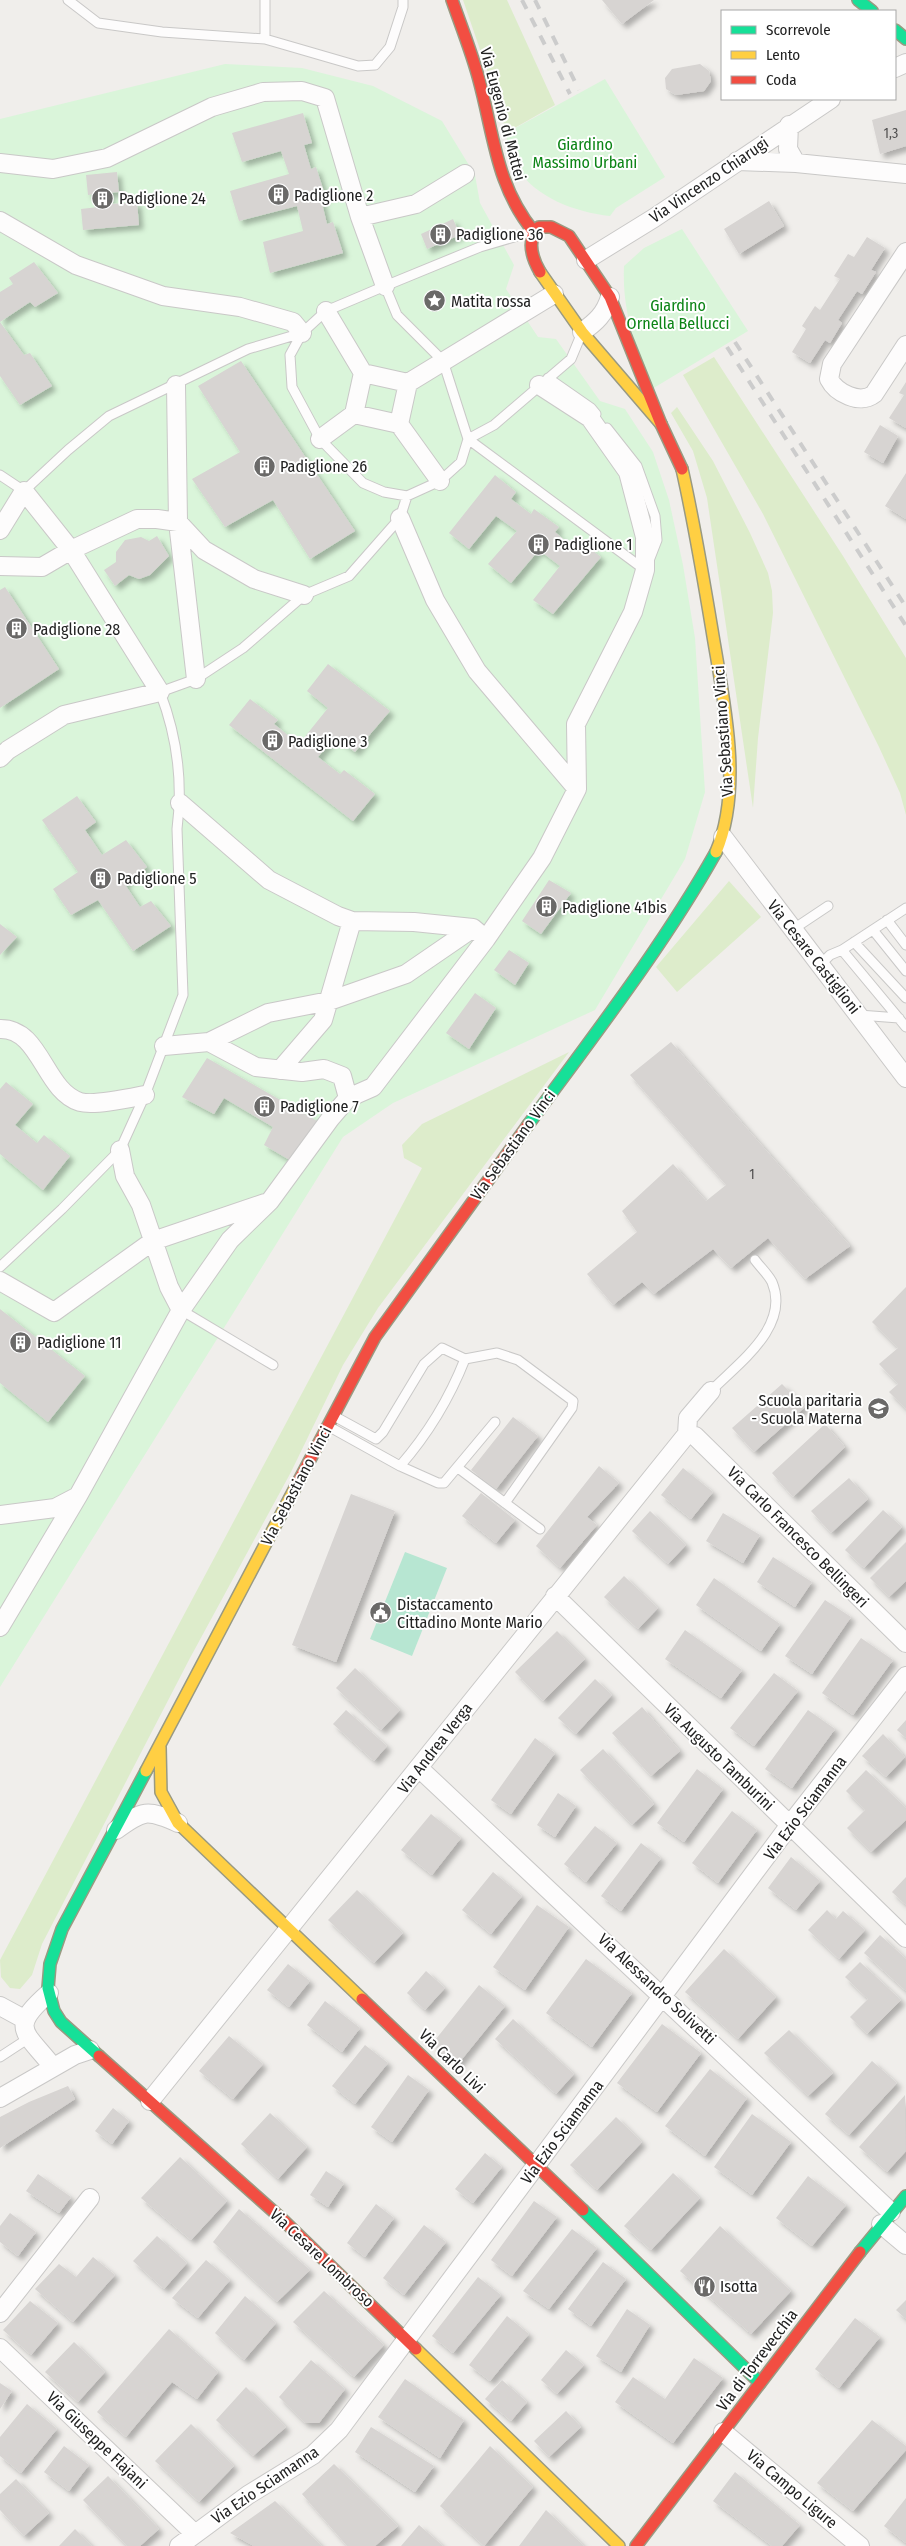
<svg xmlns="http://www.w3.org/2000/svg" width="906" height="2546" viewBox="0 0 906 2546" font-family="'Fira Sans Condensed',sans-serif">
<defs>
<filter id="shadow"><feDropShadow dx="4.5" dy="4.5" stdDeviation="2.5" flood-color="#0004"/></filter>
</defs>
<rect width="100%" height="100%" fill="#f0eeeb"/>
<path fill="#ddeccb" d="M463 0H507L555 105 506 133 498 102Z
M714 357 843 556 906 658V815L900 793 879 747 763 514 683 375Z
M677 407 713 461 750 533 768 573 772 591 773 613 758 738 753 808 707 498 693 451 671 413Z
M729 881 761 917 677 992 656 967Z
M569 1052 378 1308 343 1365 291 1472 190 1658 42 1944 32 1975 20 1989 10 1988 1 1977 0 1960 422 1168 404 1158 402 1145 422 1124Z"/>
<path fill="#daf5da" d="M225 64 302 68 373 86 442 121 475 175 480 203 514 265 506 289 538 337 556 339 600 401 625 409 653 452 669 500 683 565 695 638 705 792 685 859 595 1010 393 1103 343 1137 0 1687V119Z
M605 79 665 177 616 208 610 216C575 212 536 198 516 167 510 157 508 144 506 133Z
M682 229 748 331 652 389C636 344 622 315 624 266L644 248Z"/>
<path fill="#b7e6d2" d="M405 1552 447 1568 412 1656 370 1639Z"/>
<path fill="#d7d4d2" filter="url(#shadow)" d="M602 0H654L622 24Z
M700 64 709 71 711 81 704 91 676 95 666 89 665 78 672 69Z
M906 110V146L880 154 872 120Z
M303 113 312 143 304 145 311 169 316 167 326 198 321 199 327 224 333 222 343 253 270 273 263 242 303 231 297 206 239 221 230 191 289 174 281 151 242 162 232 133Z
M117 172 119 192 109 193 111 204 137 202 139 225 83 230 81 209 98 207 96 194 88 195 86 175Z
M769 201 784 226 739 254 724 229Z
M453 219 460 235 427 249 421 234Z
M867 237 885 248 871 270 876 272 862 294 857 291 838 320 842 323 830 343 825 340 810 363 792 352 806 329 802 326 815 306 820 310 840 279 834 276 848 254 854 257Z
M34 262 58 293 35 307 30 302 0 322 24 355 30 353 52 386 20 405 0 376V292L13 284 9 278Z
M241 361 355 531 310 559 273 500 225 527 192 479 240 452 198 386Z
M906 382V428L889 418 904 395 899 393Z
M880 425 898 436 883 463 864 452Z
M906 473V519L885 506Z
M495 475 516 492 511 499 531 514 534 509 559 527 555 532 574 548 580 541 601 557 553 614 533 600 560 566 539 550 511 583 488 564 517 531 496 516 469 549 449 533Z
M157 536 169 556 150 575 139 579 129 575 115 586 104 570 116 562V552L125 540 141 537 149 541Z
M5 587 59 669 0 708V590Z
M328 664 390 711 355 752 334 737 318 757 340 774 344 770 375 794 353 821 229 725 250 699 278 720 274 724 299 744 328 708 307 691Z
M77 796 96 822 85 830 102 855 126 840 147 867 124 883 140 907 151 901 171 926 133 951 98 900 71 915 53 889 78 872 42 820Z
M549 880 571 893 541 934 522 921Z
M0 924 17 937 0 955Z
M509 950 529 963 515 985 494 970Z
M475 993 496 1008 469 1049 446 1033Z
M671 1042 850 1246 805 1279 768 1238 731 1268 713 1249 654 1294 642 1282 613 1305 587 1274 637 1232 622 1211 673 1164 706 1201 726 1185 630 1075Z
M207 1058 317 1121 293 1162 264 1145 273 1127 224 1098 214 1114 182 1097Z
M6 1082 33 1104 15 1125 37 1143 44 1135 70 1156 43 1190 0 1154V1089Z
M906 1287V1409L889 1392 898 1384 879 1364 898 1348 872 1322Z
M0 1309 85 1376 48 1422 0 1383Z
M782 1384 805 1407 754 1452 732 1428Z
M513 1417 538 1436 496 1489 471 1470Z
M825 1424 845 1447 793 1497 772 1473Z
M599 1466 619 1483 587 1517 597 1525 560 1568 536 1546Z
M683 1468 713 1492 691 1519 661 1495Z
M849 1478 868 1499 831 1533 811 1511Z
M481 1493 515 1520 496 1543 462 1516Z
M351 1494 395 1511 336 1662 292 1645Z
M883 1510 902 1527 864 1568 845 1550Z
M650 1511 686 1545 668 1564 632 1531Z
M723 1513 760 1535 743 1563 706 1541Z
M906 1542V1581L889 1597 870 1578Z
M773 1557 812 1582 795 1607 757 1582Z
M624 1576 658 1608 638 1629 604 1597Z
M714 1578 780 1624 761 1651 696 1605Z
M825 1600 851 1617 812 1674 785 1656Z
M685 1630 742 1670 721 1698 665 1659Z
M557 1631 585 1659 543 1701 515 1672Z
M861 1638 893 1660 853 1715 822 1693Z
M355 1668 400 1710 381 1730 336 1688Z
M774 1673 798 1691 754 1746 730 1728Z
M595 1679 612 1695 576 1734 558 1718Z
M642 1707 680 1751 651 1776 612 1733Z
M346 1710 387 1746 374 1761 333 1724Z
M808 1710 835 1729 792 1788 765 1769Z
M906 1720V1738L897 1730Z
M883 1734 905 1757 886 1777 862 1756Z
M535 1738 555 1753 511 1814 491 1800Z
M603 1749 654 1804 632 1825 580 1770Z
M697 1769 723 1789 684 1842 657 1823Z
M866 1770 906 1808V1820L871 1852 847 1828 865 1810 846 1791Z
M558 1793 576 1806 555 1837 537 1825Z
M732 1811 757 1830 718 1883 692 1863Z
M431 1814 461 1838 432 1875 401 1850Z
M595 1826 617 1843 586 1882 564 1864Z
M641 1843 661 1858 621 1911 601 1896Z
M791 1857 820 1881 796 1910 768 1888Z
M493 1872 522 1896 491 1934 462 1910Z
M906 1877V1905L892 1892Z
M357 1890 403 1933 374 1963 328 1920Z
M537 1905 569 1927 525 1990 493 1967Z
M827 1910 836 1919 843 1911 865 1930 839 1959 808 1930Z
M880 1935 906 1959V1991L864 1953Z
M724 1949 776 1997 738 2039 685 1992Z
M586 1959 632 1993 592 2047 546 2013Z
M860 1962 901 2000 867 2034 850 2017 868 1999 845 1977Z
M288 1964 310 1981 289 2007 267 1990Z
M426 1971 445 1988 425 2010 407 1993Z
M479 1985 505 2006 458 2064 432 2044Z
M325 2001 360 2028 342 2052 307 2025Z
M513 2019 574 2074 556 2094 495 2039Z
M662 2024 701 2053 657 2112 617 2083Z
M789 2030 833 2073 808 2096 764 2053Z
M229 2036 263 2064 233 2099 199 2071Z
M365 2045 388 2063 355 2104 332 2086Z
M872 2061 897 2083 849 2135 825 2114Z
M710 2069 747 2098 705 2156 665 2126Z
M408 2075 429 2090 392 2142 371 2127Z
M68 2086 75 2099 0 2148V2117L29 2102Z
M905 2095 906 2151 887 2172 859 2147Z
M113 2108 129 2121 112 2144 95 2131Z
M270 2113 307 2147 278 2179 241 2144Z
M752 2114 791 2142 752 2195 714 2167Z
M616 2117 642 2142 597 2190 570 2165Z
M485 2153 502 2167 473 2203 455 2189Z
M180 2157 227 2201 191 2240 141 2198Z
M326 2171 344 2183 328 2207 310 2195Z
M673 2173 700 2198 651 2250 624 2226Z
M38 2174 71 2197 59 2213 26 2191Z
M808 2176 846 2205 812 2246 776 2218Z
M534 2201 557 2217 512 2276 491 2260Z
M376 2204 394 2218 365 2257 347 2243Z
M239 2209 310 2270 277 2302 213 2242Z
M10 2213 36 2232 18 2256 0 2242V2226Z
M424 2225 446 2242 404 2295 383 2278Z
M720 2226 791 2291 751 2334 680 2271Z
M572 2229 597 2248 549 2309 523 2291Z
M157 2236 187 2263 164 2289 133 2261Z
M93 2257 115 2275 73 2322 35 2289 59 2264 76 2277Z
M206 2260 230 2280 198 2318 172 2298Z
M603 2262 626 2279 591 2326 568 2309Z
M478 2277 501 2295 453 2353 432 2336Z
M324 2291 384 2345 354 2377 293 2322Z
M245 2296 276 2323 244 2360 215 2333Z
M906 2300V2319L896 2310Z
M30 2301 58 2323 31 2355 3 2330Z
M627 2309 650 2325 621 2372 596 2356Z
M507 2316 529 2334 490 2381 469 2365Z
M855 2318 880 2337 839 2388 815 2369Z
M169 2329 218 2372 197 2399 172 2382 126 2437 97 2412Z
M74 2342 105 2372 78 2402 45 2372Z
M566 2350 584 2365 557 2394 541 2380Z
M694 2358 723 2378 673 2443 615 2402 633 2377 665 2399Z
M311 2360 345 2389 319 2423H305L279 2397Z
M405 2379 464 2420 440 2458 378 2417Z
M502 2380 527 2402 511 2421 485 2399Z
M0 2383 12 2391 0 2409Z
M246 2387 286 2427 253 2456 216 2420Z
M27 2404 57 2429 21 2473 0 2456V2437Z
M566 2411 581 2427 549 2457 534 2441Z
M872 2420 906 2446V2450L853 2511 817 2483Z
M191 2424 234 2466 199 2502 155 2461Z
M371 2427 434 2466 415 2492 355 2452Z
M64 2446 89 2465 69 2491 44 2472Z
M490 2446 533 2487 484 2546 440 2506Z
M334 2464 398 2526 375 2546H347L302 2494Z
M735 2472 800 2525 782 2546H772L713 2501Z
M108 2476 159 2529 140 2546H127L83 2500Z
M16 2479 49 2513 24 2536 0 2510V2494Z
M906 2498V2543L884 2526Z
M275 2501 322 2546H254L230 2533Z
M546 2510 584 2546H519Z
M419 2525 443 2546H401Z
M75 2529 92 2546H59Z"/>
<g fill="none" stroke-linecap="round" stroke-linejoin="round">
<defs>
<path id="lane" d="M68 0 98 23 162 32 265 39
M265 0V39L358 66 375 65 390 47 403 7V0
M385 286 397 315 443 361 468 439 461 462 440 481 407 496 384 492 363 483 320 439 292 387 290 355 302 333 326 311 385 286 480 247 531 232
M548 378 591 408 596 414
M607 428 637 466 655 516 657 540 650 558
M468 439 645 570
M468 439 494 425 571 359 581 335
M0 475 24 491 68 450 109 416 248 349 302 333
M887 920 906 945
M792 930 828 906
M873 930 906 971
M854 942 906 998
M842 950 906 1027
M820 965 830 955 842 950 906 908
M859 1015 899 1018
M0 1267 62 1209 120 1150 145 1095 183 995 177 829C183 782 177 736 160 692L196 679 243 648 304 595 349 576 400 518 407 496
M181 1310 273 1365
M465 1359 497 1353 518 1360 573 1401 572 1408 505 1503
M711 1391C737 1364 791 1327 772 1282 768 1274 760 1267 755 1260
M328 1426 400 1466C427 1435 450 1397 465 1359L442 1348 424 1364 383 1432 376 1439 334 1416
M400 1466 438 1483H444L495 1422
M458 1468 540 1529
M0 2057 29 2038"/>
<path id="street" d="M895 68 906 63
M789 125 788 149 796 163
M737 161 796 163 906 174
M0 163 53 169 107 158 212 107 263 92 302 91 325 98 360 217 385 286
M360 217 416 204 465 174
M0 221 76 265 163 296 240 307 293 322 302 333
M906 252 832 364 829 379C836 393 860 405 874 394L906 345
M586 260 654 218 831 99
M326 311 363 373 354 414 399 424 408 383 363 373
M582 332C596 322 605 314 610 297
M408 383 554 294
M176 385 178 522 196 679
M399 424 440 481
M320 439 354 414
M400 518 435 600 477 671 577 789
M0 530 24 491 71 550 160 692 64 715 8 750 0 758
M0 566 42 567 71 550 137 519H157L178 522 204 550 254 579 304 595
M180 803 269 880 338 916 352 921 414 922 473 928 486 939
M723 837 906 1078
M0 1029C41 1028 44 1091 80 1102 94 1106 130 1098 145 1095
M209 1042 268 1013 329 1001 406 974 473 928
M164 1046 209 1042 256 1067 302 1072 324 1069 342 1076 348 1098
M280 1070 323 1020 352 921
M120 1150 125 1176 141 1205 169 1287 181 1310
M0 1281 54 1312 153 1241 265 1203
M687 1434 695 1436 906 1643
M0 1515 55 1508 78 1496
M555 1596 906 1938
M0 1627 78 1496 181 1310 230 1240 270 1201 330 1119 348 1098 373 1087 486 939 542 858 577 789 576 724 633 612 645 570V537L628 472 590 418 539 385
M420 1769 891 2212
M116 1830C143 1810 147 1809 178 1823
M49 1993C8 2029 25 2031 53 2067
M0 2006 24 2019
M0 2098 75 2055 90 2050
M150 2101C328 1878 509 1657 687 1434L688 1418 711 1391
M881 2224 906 2245
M0 2313 90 2198
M0 2348 194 2533
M723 2432 860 2546
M179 2546 248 2495 313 2455 339 2430 789 1826 906 1676"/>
<path id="fast" d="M858 0 872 11
M895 30 906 39
M528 1125C594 1035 662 948 716 852
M99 2056 61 2022 54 2011 48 1988 50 1964 62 1929 146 1771
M583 2210 760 2383
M860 2252 906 2196"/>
<path id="slow" d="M540 272 582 332 661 424
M682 469C694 522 703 576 712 630 723 698 744 786 716 852
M160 1747 161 1792 178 1823 362 1999
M146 1771 295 1488
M416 2349 619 2546"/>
<path id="jam" d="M452 0C461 26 472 53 479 80 494 135 496 186 534 232
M540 272C532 258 526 240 539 227H551L569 236 610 297 661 424 682 469
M295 1488 375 1337 528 1125
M362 1999 583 2210
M99 2056 282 2219 416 2349
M636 2546 860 2252"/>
</defs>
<use href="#lane" stroke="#c9c8c7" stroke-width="11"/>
<use href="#street" stroke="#c9c8c7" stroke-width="20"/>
<use href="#fast" stroke="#999a82" stroke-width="14"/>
<use href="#slow" stroke="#999a82" stroke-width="14"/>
<use href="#jam" stroke="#999a82" stroke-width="14"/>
<use href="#lane" stroke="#fdfcfc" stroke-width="9"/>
<use href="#street" stroke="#fdfcfc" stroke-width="18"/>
<use href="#fast" stroke="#16e098" stroke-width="11"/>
<use href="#slow" stroke="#ffcf43" stroke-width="11"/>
<use href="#jam" stroke="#f24e42" stroke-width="11"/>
<path stroke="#ccc" stroke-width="4" stroke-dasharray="10 10" stroke-linecap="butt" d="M522 0 570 94
M535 0 579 90
M735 342 906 607
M727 347 906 626"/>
</g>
<defs>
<symbol id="building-disc" viewBox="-11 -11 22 22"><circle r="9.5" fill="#6a6968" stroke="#fff"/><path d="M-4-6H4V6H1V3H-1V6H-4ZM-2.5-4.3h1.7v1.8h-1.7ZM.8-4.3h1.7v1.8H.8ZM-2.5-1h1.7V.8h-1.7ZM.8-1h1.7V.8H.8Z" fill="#fff"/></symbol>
<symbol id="sight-disc" viewBox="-11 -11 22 22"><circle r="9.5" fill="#6a6968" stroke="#fff"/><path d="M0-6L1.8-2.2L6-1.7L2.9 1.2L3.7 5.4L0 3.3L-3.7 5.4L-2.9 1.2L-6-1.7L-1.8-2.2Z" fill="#fff"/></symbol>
<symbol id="school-disc" viewBox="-11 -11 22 22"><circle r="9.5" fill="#6a6968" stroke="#fff"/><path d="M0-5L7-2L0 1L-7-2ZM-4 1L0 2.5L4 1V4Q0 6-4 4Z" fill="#fff"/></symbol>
<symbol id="civic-disc" viewBox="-11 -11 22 22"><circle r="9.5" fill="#6a6968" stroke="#fff"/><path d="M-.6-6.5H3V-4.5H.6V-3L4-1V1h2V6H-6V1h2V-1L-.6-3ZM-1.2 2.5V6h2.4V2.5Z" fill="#fff"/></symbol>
<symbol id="restaurant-disc" viewBox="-11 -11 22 22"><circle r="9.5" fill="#6a6968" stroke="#fff"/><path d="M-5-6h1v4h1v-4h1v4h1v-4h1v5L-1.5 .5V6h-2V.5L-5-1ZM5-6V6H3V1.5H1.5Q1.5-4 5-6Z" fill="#fff"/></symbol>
</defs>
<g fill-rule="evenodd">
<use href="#building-disc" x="266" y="182" width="25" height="25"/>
<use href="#building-disc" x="90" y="186" width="25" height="25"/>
<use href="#building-disc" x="428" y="222" width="25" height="25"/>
<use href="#sight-disc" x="422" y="288" width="25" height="25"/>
<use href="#building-disc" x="252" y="454" width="25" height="25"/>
<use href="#building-disc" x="526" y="532" width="25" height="25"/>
<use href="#building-disc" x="4" y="616" width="25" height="25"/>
<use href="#building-disc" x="260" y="728" width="25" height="25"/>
<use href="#building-disc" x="88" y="866" width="25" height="25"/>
<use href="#building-disc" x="534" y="894" width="25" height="25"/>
<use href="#building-disc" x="252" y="1094" width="25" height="25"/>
<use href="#building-disc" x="8" y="1330" width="25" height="25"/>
<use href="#school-disc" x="866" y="1396" width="25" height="25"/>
<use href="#civic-disc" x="368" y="1600" width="25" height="25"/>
<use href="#restaurant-disc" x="692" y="2274" width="25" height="25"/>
</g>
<g text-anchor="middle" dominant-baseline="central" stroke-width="4" stroke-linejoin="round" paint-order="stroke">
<g font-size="14" fill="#4f4e4e">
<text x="891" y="133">1,3</text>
<text x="752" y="1174">1</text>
</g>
<g font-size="16" fill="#222" stroke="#fff">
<text transform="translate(503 114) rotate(75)">Via Eugenio di Mattei</text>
<text transform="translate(709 180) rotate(-34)">Via Vincenzo Chiarugi</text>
<text transform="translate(723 731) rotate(-94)">Via Sebastiano Vinci</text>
<text transform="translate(814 957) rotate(52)">Via Cesare Castiglioni</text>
<text transform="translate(513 1145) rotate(-54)">Via Sebastiano Vinci</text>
<text transform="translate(296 1486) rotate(-62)">Via Sebastiano Vinci</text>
<text transform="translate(798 1537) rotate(45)">Via Carlo Francesco Bellingeri</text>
<text transform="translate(435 1748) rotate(-52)">Via Andrea Verga</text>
<text transform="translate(719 1757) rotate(44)">Via Augusto Tamburini</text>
<text transform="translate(805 1808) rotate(-53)">Via Ezio Sciamanna</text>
<text transform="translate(657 1989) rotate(43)">Via Alessandro Solivetti</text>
<text transform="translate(452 2061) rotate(44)">Via Carlo Livi</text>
<text transform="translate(562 2132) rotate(-53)">Via Ezio Sciamanna</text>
<text transform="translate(322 2258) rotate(43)">Via Cesare Lombroso</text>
<text transform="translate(757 2360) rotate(-53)">Via di Torrevecchia</text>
<text transform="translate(97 2440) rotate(44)">Via Giuseppe Flajani</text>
<text transform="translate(265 2485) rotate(-34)">Via Ezio Sciamanna</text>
<text transform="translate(792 2489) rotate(40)">Via Campo Ligure</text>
</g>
<g font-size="16" fill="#0c8416" stroke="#fff">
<text x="585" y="144">Giardino<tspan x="585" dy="18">Massimo Urbani</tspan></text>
<text x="678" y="305">Giardino<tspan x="678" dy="18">Ornella Bellucci</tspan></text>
</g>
<g font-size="16" fill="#222" stroke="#fff" text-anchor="start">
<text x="294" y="195">Padiglione 2</text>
<text x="119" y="198">Padiglione 24</text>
<text x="456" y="234">Padiglione 36</text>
<text x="451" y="301">Matita rossa</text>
<text x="280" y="466">Padiglione 26</text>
<text x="554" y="544">Padiglione 1</text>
<text x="33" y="629">Padiglione 28</text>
<text x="288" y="741">Padiglione 3</text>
<text x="117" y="878">Padiglione 5</text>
<text x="562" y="907">Padiglione 41bis</text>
<text x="280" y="1106">Padiglione 7</text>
<text x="37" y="1342">Padiglione 11</text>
<text x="862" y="1400" text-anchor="end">Scuola paritaria<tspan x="862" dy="18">- Scuola Materna</tspan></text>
<text x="397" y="1604">Distaccamento<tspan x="397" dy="18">Cittadino Monte Mario</tspan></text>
<text x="720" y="2286">Isotta</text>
</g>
</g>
<rect x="721" y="10" width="175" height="90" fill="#ffffff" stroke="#a7a7a7"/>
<rect x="731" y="26" width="25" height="8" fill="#16e098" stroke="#a7a7a7"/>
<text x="766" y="35" font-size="15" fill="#222222">Scorrevole</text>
<rect x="731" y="51" width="25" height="8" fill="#ffcf43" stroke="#a7a7a7"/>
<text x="766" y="60" font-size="15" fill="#222222">Lento</text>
<rect x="731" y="76" width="25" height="8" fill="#f24e42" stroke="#a7a7a7"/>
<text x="766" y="85" font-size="15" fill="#222222">Coda</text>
</svg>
